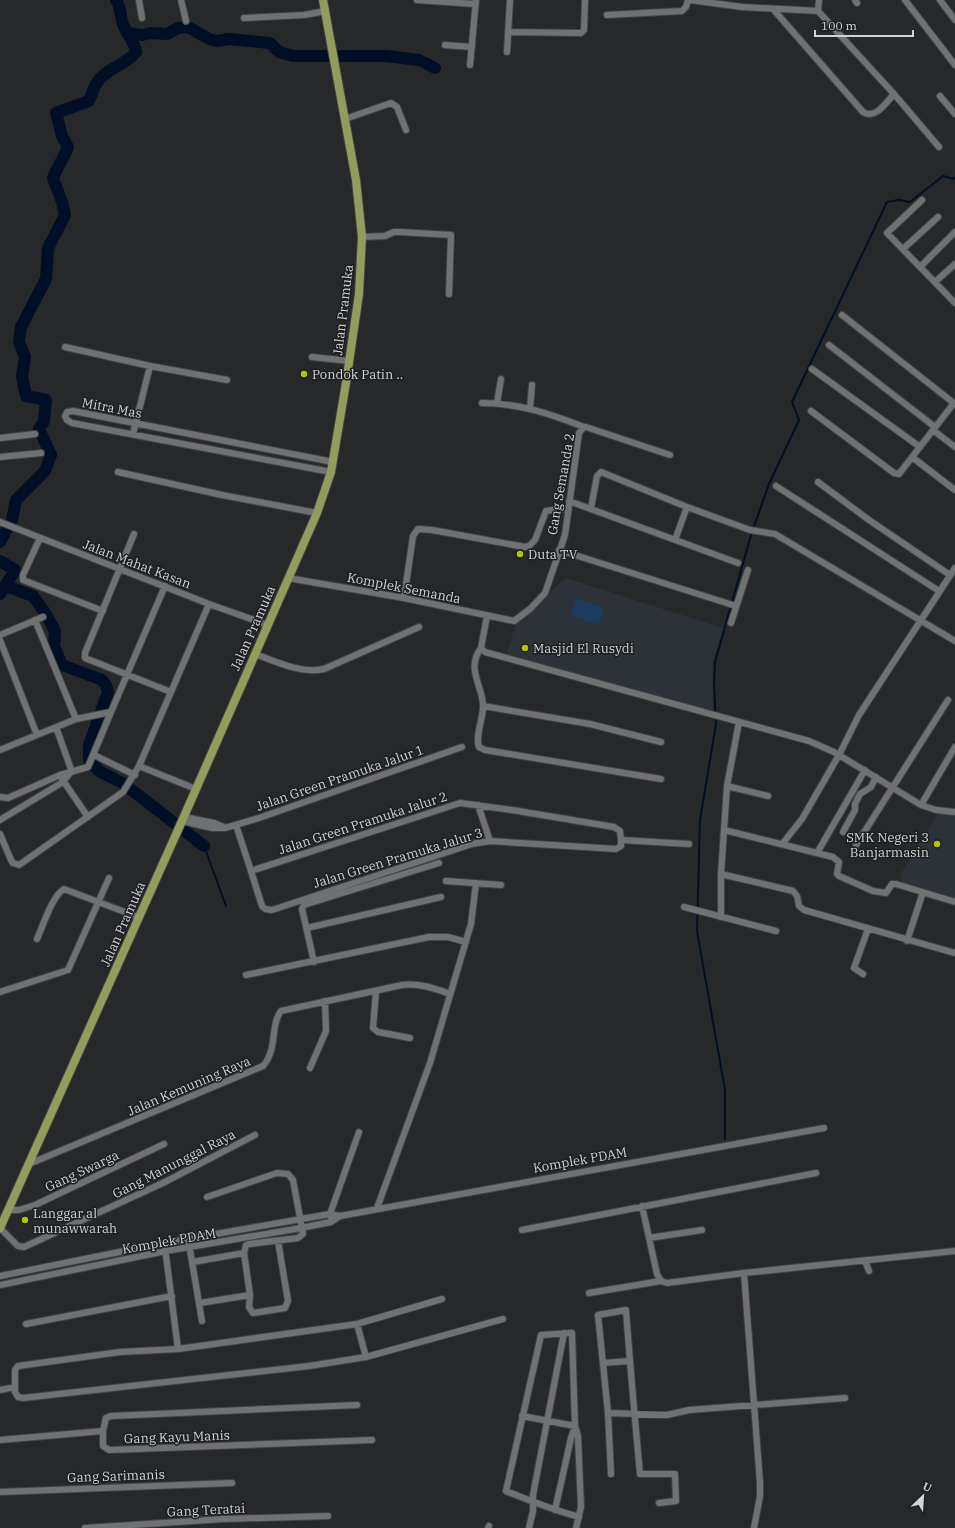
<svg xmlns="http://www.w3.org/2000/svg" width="955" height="1528" viewBox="0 0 955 1528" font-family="'IBM Plex Serif',serif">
<rect width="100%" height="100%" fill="#27282a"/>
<path fill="#2c3238" d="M566 578 723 628 712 664 713 715 506 657 516 622Z
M938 813 955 814V898L902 882 900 875Z"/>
<path fill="#1d3b5f" d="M576 598 604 608 598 625 570 615Z"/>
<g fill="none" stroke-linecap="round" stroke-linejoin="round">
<path stroke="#000f26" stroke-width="2" d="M204 846 226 906
M725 1139V1090L697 931 700 820 716 724 714 684 715 662 751 535 769 484 799 420 792 402 887 202 899 200 910 202 943 176 953 179 955 177"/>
<path stroke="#000f26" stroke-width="12" d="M127 33 142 35 151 33 167 34 178 28 188 27 209 39 217 41 229 39 270 43 279 52 293 56H386L419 60 435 68
M0 542 12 520 16 500 45 471 51 455 39 429 44 421 46 400 26 396 22 376 25 357 19 342 21 327 46 279 48 248 65 215 62 202 53 178C57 167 64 158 68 147L62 136 56 113 89 101C92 95 94 86 98 81 107 68 126 65 136 52 135 41 125 33 122 21 120 13 121 7 116 0
M0 561 15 570 0 594
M6 586 33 596 46 614 55 631 54 646 62 665 102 680 106 685 108 692 89 745V760L99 771 124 784 204 846"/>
<defs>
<path id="minor" d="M139 0 142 18
M181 0 186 21
M417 0 475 4
M690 0 742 7 818 11 894 94 939 147
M855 0 857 3
M905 0 955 65
M940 0 955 20
M773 9 863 112C875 120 886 103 894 94
M818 11 819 0
M607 15 682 11 686 7 688 0
M244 18 304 15 326 11
M508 32 581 33 584 30 585 0
M445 45 472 47
M507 52 510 0
M470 65 476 0
M940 96 955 114
M345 119 391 103 397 107 406 130
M922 200 887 233 955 303
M362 237 385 236 394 232H400L451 235 449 294
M903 249 938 217
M920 267 955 232
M935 282 955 264
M842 315 955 404
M829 345 935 427
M65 347 150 366 227 380
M312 357 349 361
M812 369 920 447
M482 403C518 403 551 414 584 427
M497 403 501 379
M530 409 532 385
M811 411 894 473 899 474 954 403
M933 430 955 447
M133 434 150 366
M0 438 35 434
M0 457 41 453
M912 457 955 490
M118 472 222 495 317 513
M331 472 72 423 67 420 65 416 67 412 73 411 333 462
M818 482 869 520 950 575
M776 486 939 591
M569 501 738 563
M591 508 597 476 601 472 687 507 750 530 775 534 955 641
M0 522 209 604 268 625
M134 534 85 653V658L171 692
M40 538 23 575V580L103 611
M675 540 687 507
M559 550 736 606
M288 578 404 598 514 621 530 609 545 593 565 535 579 433 584 427H586L670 455
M404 598 413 536 418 529 432 530 525 547 529 546 535 540 546 511 567 508
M487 616 481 648 485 652 809 741 834 752 921 805 936 810 955 812
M35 620 76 719
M731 623 748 570
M0 635 43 617
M0 640 37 735
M481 648C465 669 484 688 483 707 483 719 475 736 479 747L485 750 661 779
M255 654C277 662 301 674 324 669L419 627
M483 706 590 724 661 742
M111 712 165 586
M56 727 72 772
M0 750 76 719 111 712 88 767 60 775 8 798 0 797
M94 755 135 775
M139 766 196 789
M62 779 88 817
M727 786 768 796
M478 805 490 841
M921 805 955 747
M184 817 214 823 224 827
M0 820 63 782 70 773
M182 821 212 828H225L259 818 462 747
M236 825 251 871 460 803 512 810 614 827 620 831 621 840 689 844
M724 830 833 857 839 862 837 874 839 876 873 891 886 893 892 884H896L955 902
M843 832 855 810V804L860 794 871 787 876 777
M0 834 11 860 13 863 19 865 123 792 139 766 209 604
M783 843 802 819 839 755 859 715 955 568
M856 845 948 700
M817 853 865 770
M251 871 262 906 265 909 272 910 472 844 490 841 616 849 621 846V840
M721 874 793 891 797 896 799 906 804 910 955 953
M446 881 501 885
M684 907 776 931
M721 917V874L727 786 739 722
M307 928 441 897
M37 939C43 926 52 896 64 889L138 917
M907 941 923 892
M314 962 302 909 304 905 439 863
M863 974 854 968 868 929
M246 975 429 937H448L466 942
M376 991 373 1028 378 1032 410 1038
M0 992 68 970 109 878
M310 1068 326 1031 325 1001
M29 1164 263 1066C278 1049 270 1025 281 1011L402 985C419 983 434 988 450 994
M642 1206 657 1274 661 1281 667 1283 744 1273
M377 1208 430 1063 471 924 476 883
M8 1210H19L35 1205 164 1144
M331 1218 330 1214 359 1132
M0 1228 18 1246 24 1247 165 1182 255 1135
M522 1230 816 1173
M649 1238 702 1230
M189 1244 202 1321
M165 1248 178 1349
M244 1253 250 1295
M865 1261 869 1271
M193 1262 244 1253 246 1245 249 1244 298 1238 303 1234 293 1180 288 1174 277 1173 207 1197
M0 1276 164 1243 330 1214 340 1216 824 1128
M0 1285 166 1251 301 1228 331 1222 340 1216
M589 1293 661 1281
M200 1303 250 1295 249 1307 253 1313 285 1308 288 1301 278 1241
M26 1324 172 1296
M357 1324 366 1357 503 1319
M366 1357 309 1366 23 1398 18 1397 15 1392V1370L18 1366 120 1352 178 1349 357 1324 442 1299
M603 1363 629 1361
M0 1390 15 1387
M608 1413 611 1474
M522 1416 575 1426 578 1436 581 1507 576 1528
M103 1431 106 1418 111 1416 357 1405
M0 1440 103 1431V1446L109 1450 372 1440
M0 1492 232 1483
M659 1503 676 1501 675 1474H640C635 1420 630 1365 626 1310L598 1315 608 1413 667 1415 689 1410 845 1398
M555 1510 571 1438 575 1426 572 1333 541 1335 506 1491C530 1501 554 1510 579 1517
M85 1528 224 1519 328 1516
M488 1528 489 1526
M529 1528 533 1511V1495L564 1333
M754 1528 760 1496V1483L744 1273 955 1251"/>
<path id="major" d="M0 1228 182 821 317 513 331 472 346 383 359 294 362 237 356 180 323 0"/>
</defs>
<use href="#minor" stroke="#424345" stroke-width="8"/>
<use href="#major" stroke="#424345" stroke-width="10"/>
<use href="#minor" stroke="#6f7173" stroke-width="6"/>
<use href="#major" stroke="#929c5b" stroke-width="8"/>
</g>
<g fill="#b1c500" stroke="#1d1f21" stroke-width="1.5">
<circle cx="304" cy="374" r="4"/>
<circle cx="520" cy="554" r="4"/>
<circle cx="525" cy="648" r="4"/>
<circle cx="937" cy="844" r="4"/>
<circle cx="25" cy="1220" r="4"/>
</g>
<g text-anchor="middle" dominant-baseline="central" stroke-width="3" stroke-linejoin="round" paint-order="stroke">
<g font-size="13" fill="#d2d3d4" stroke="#1d1f21">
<text transform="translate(343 310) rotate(-83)">Jalan Pramuka</text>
<text transform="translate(112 408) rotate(11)">Mitra Mas</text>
<text transform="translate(561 484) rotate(-80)">Gang Semanda 2</text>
<text transform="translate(137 564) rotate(21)">Jalan Mahat Kasan</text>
<text transform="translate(404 588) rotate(11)">Komplek Semanda</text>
<text transform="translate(253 628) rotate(-66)">Jalan Pramuka</text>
<text transform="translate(340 778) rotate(-19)">Jalan Green Pramuka Jalur 1</text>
<text transform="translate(363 823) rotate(-18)">Jalan Green Pramuka Jalur 2</text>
<text transform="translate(398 858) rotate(-17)">Jalan Green Pramuka Jalur 3</text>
<text transform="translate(123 924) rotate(-66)">Jalan Pramuka</text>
<text transform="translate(189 1086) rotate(-23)">Jalan Kemuning Raya</text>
<text transform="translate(580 1160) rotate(-10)">Komplek PDAM</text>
<text transform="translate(174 1164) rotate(-27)">Gang Manunggal Raya</text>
<text transform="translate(82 1171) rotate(-25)">Gang Swarga</text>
<text transform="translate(169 1241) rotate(-10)">Komplek PDAM</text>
<text transform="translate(177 1437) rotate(-2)">Gang Kayu Manis</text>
<text transform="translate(116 1476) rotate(-2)">Gang Sarimanis</text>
<text transform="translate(206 1510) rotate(-3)">Gang Teratai</text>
</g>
<g font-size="13" fill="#d2d3d4" stroke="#1d1f21" text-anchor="start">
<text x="312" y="374">Pondok Patin ..</text>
<text x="528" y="554">Duta TV</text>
<text x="533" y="648">Masjid El Rusydi</text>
<text x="929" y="837" text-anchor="end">SMK Negeri 3<tspan x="929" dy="15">Banjarmasin</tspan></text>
<text x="33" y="1213">Langgar al<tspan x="33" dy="15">munawwarah</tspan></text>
</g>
</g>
<g transform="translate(923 1496) rotate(25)" stroke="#1d1f21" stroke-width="3" paint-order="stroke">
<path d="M0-3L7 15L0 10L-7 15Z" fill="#d2d3d4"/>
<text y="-6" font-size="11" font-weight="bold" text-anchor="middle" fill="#d2d3d4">U</text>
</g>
<path d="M815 30v6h98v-6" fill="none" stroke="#d2d3d4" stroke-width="2"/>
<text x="821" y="30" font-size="12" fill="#d2d3d4" stroke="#1d1f21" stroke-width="3" paint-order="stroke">100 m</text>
</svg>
